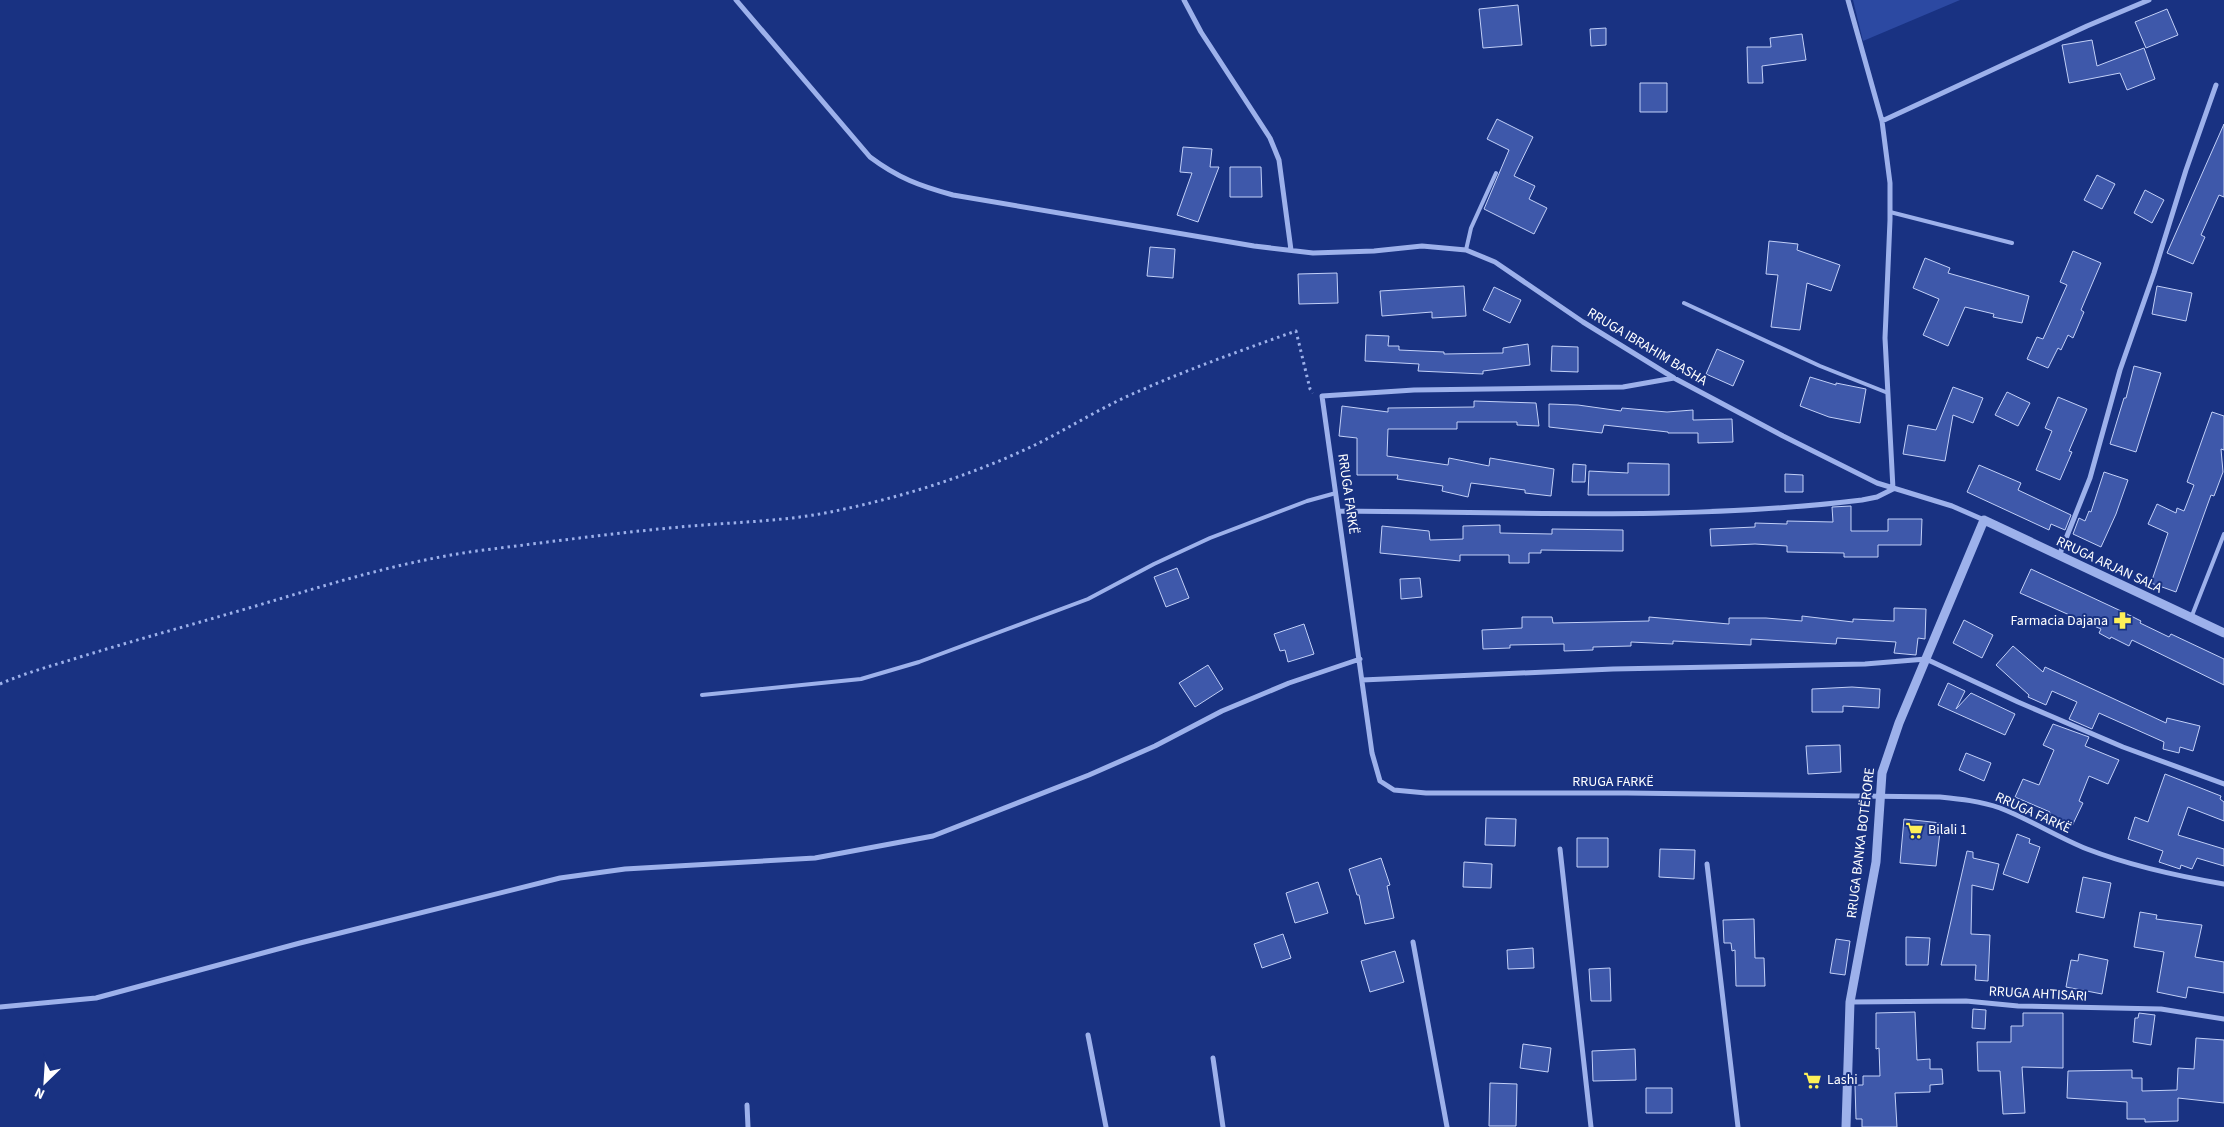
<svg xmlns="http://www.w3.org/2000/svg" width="2224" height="1127" viewBox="0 0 2224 1127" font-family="'Source Sans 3',sans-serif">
<rect width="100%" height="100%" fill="#193282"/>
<path fill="#2c49a2" d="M1853 0H1960L1863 41Z"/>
<path fill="#3e58aa" stroke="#c2d0f8" d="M1518 5 1522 45 1483 48 1479 9Z
M2167 9 2178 35 2146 48 2135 22Z
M1606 28V45L1591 46 1590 29Z
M1802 34 1806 60 1762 66 1763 83H1748L1747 47H1771L1770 38Z
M2092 40 2097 66 2144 48 2155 79 2127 90 2120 73 2069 83 2062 45Z
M1640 83H1667V112H1640Z
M1497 119 1533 137 1514 176 1535 186 1529 199 1547 208 1534 234 1484 209 1509 150 1487 139Z
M2224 124V197L2219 195 2201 235 2205 237 2193 264 2167 253Z
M1183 147 1212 149 1210 167H1219L1198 222 1177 215 1192 173 1180 172Z
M1230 167H1261L1262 197H1230Z
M2097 175 2115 184 2102 209 2084 200Z
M2145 190 2164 200 2152 223 2134 213Z
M1769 241 1798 244 1797 250 1840 265 1831 291 1807 283 1800 330 1771 327 1778 275 1766 274Z
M1150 247 1175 249 1173 278 1147 276Z
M2073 251 2101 263 2081 310 2084 312 2073 338 2068 335 2061 350 2058 348 2048 368 2027 359 2037 337 2043 339 2067 285 2060 282Z
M1925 258 1950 268 1948 273 2029 296 2022 323 1993 317 1994 314 1965 307 1948 346 1923 335 1939 299 1913 288Z
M1337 273 1338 303 1299 304 1298 274Z
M1464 286 1466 316 1432 318V312L1382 316 1380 291Z
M2157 286 2192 293 2186 321 2152 314Z
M1494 287 1521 300 1510 323 1483 310Z
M1366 335 1389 336 1388 346H1399V350L1444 352V354L1503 353V348L1528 344 1530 365 1483 371V374L1418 371 1419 364 1365 361Z
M1552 346 1578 347V372L1551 371Z
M1717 349 1744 361 1733 386 1706 374Z
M2134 366 2161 373 2136 452 2110 444 2124 398H2126Z
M1810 377 1836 385V383L1866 389 1860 423 1829 417 1800 406Z
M1953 387 1983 398 1973 423 1953 415 1945 461 1903 454 1908 425 1936 430Z
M2007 392 2030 403 2018 426 1995 415Z
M2058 397 2087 409 2069 451 2072 452 2060 480 2036 470 2052 431 2045 428Z
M1474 401 1536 403 1539 426 1517 425V422H1457V429H1388L1387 456 1448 465 1449 458 1489 466 1490 458 1554 469 1551 496 1525 493V490L1471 483 1468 497 1442 491 1443 486 1397 479 1398 475H1357V438L1339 436 1342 406 1388 412V408L1474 407Z
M1549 404 1578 405 1621 411 1622 408 1667 412 1693 410V420L1732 419 1733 442 1698 443V433H1668V432L1604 425 1602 433 1549 427Z
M2212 412 2224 416V450L2221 449 2223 472 2214 496 2211 495 2176 592 2151 583 2168 533 2148 524 2157 504 2176 513 2177 508 2184 511 2194 485 2187 482Z
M1628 463 1669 464V495H1588L1589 471 1628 473Z
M1573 464 1586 465 1585 482H1572Z
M1979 465 2021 483 2018 490 2071 515 2065 530 2051 524 2049 530 1967 492Z
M2104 472 2128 480 2116 514 2101 547 2073 534 2079 518 2085 521 2089 511 2091 512Z
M1785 474 1803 475V492H1785Z
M1851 506V531H1888V519H1922L1921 545H1878V557H1844V553L1787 552V546L1755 544 1711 546 1710 529 1755 527V523L1787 524V521L1833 522 1832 507Z
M1500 525V533L1552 534V529L1623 530V551L1541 550V553H1529V563H1509V555H1460V561L1380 553 1382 526 1429 531 1430 540 1463 539V526Z
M1177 568 1189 598 1166 607 1154 577Z
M2031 569 2121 611 2141 621 2140 623 2169 637 2171 634 2224 659V685L2132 640 2129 646 2111 637 2110 639 2099 633 2101 629 2020 593Z
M1420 578 1422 597 1401 599 1400 579Z
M1894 608 1926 609 1925 639 1918 638 1916 655 1894 653 1896 642 1837 638 1836 644 1751 639V645L1673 641V644L1631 642V646L1593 647V650L1564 651V644L1510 645V648L1483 649 1482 630 1522 628V617H1552L1553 623 1649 621V617L1729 624V618H1766L1802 621V616L1853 622V619L1894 621Z
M1964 620 1993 635 1982 658 1953 643Z
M1304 624 1314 654 1288 662 1285 650 1280 651 1274 634Z
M2013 646 2043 672 2045 667 2166 723 2167 718 2200 726 2193 751 2180 747 2179 753 2163 749 2164 742 2099 713 2092 729 2069 719 2077 702 2052 691 2046 705 2028 697 2029 695 1996 665Z
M1208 665 1223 689 1195 707 1179 683Z
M1948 683 1965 691 1956 709 1971 693 2015 714 2005 735 1938 705Z
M1852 687 1880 689 1879 708 1843 706V712H1812V689Z
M2053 724 2089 737 2085 746 2119 760 2108 784 2089 776 2079 801 2083 803 2072 826 2049 814 2050 812 2015 797 2023 779 2039 785 2054 750 2043 745Z
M1840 745 1841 772 1808 774 1806 746Z
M1966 753 1991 763 1984 781 1959 770Z
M2165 774 2221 796 2220 799 2224 802V821L2188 807 2178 835 2224 849V866L2197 858 2192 869 2181 865 2180 869 2159 862 2163 851 2128 839 2135 817 2148 822Z
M1486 818 1516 819 1515 846 1485 845Z
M1904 819 1941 823 1936 866 1900 863Z
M2017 834 2030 839 2029 843 2040 847 2028 883 2003 874Z
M1577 838H1608V867H1577Z
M1660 849 1695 850 1694 879 1659 877Z
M1967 851 1973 852V858L1999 864 1993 890 1972 885 1971 934 1990 935 1988 981 1975 980 1976 965H1941Z
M1381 858 1390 885 1387 886 1394 918 1365 924 1359 895H1357L1349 869Z
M1464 862 1492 864 1491 888 1463 887Z
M2083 877 2111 883 2104 918 2076 912Z
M1318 882 1328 913 1295 923 1286 893Z
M2140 912 2157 915 2156 919 2202 925 2195 957 2224 962V993L2188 987 2186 998 2157 992 2164 952 2134 947Z
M1754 919 1755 958H1764L1765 986H1736L1735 950 1732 951 1731 943H1724L1723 920Z
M1283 934 1291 958 1262 968 1254 944Z
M1906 937 1930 938 1928 965H1906Z
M1836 939 1850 941 1845 975 1830 973Z
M1533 948 1534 968 1508 969 1507 950Z
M1395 951 1404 982 1370 992 1361 961Z
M2079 954 2108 960 2102 994 2066 987 2071 960 2078 961Z
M1610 968 1611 1001H1591L1589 969Z
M1973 1009 1986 1010 1985 1029 1972 1028Z
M1915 1012 1917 1060 1930 1059V1069H1942L1943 1084 1930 1085V1092L1895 1093 1897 1127H1862V1119H1856L1855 1085H1863V1076H1880L1879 1048 1876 1049V1013Z
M2023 1013H2063V1068L2022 1067 2025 1113 2003 1114 2000 1071H1978L1977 1042H2011V1026H2023Z
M2139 1013 2155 1015 2151 1045 2133 1042 2135 1018H2138Z
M2196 1038 2224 1040V1103L2178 1098V1121L2145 1122V1119H2127V1102L2067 1098 2068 1071 2132 1070V1078H2142V1091L2177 1090 2178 1068 2194 1069Z
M1523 1044 1551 1048 1548 1072 1520 1068Z
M1635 1049 1636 1080 1593 1081 1592 1051Z
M1490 1083 1517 1084 1516 1126H1489Z
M1646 1088H1672V1113H1646Z"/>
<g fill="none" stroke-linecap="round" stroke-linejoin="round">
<path stroke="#9db1eb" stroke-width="3" stroke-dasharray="2.5 4" stroke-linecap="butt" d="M0 684C25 673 51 666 77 658 125 643 173 630 221 616 310 591 391 562 484 550 549 542 614 533 680 527 731 522 784 522 835 511 903 497 972 475 1035 445 1069 428 1102 407 1137 392 1189 369 1242 350 1296 331L1310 389 1313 393"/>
<path stroke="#9db1eb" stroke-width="4" d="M1890 212 2012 243
M1466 250 1471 228 1496 173
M1684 303 1820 366 1888 393
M2191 618 2224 534
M702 695 861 679 919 662 1088 599 1154 564 1210 538 1307 501 1336 493"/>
<path stroke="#9db1eb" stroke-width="5" d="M736 0 870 157C898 178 920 186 953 195L1254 246 1313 253 1374 251 1422 246 1466 250 1495 262 1583 322 1674 378 1783 436 1877 483 1952 506 1984 520
M1184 0 1201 32 1270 138 1279 160 1291 250
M1882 121 2087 26 2149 0
M1674 378 1623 387 1414 390 1322 396 1372 753 1380 781 1394 790 1426 793H1627L1940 797C1960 799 1980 801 2000 808 2029 819 2057 837 2087 849 2131 866 2177 876 2224 884
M1339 511C1513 512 1689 521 1862 500L1877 497 1893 489 1885 338 1890 220V183L1882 121 1848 0
M2059 556 2090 478 2120 370 2154 273 2186 170 2216 85
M1362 680 1613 669 1865 664 1926 659 2018 702 2123 747 2224 784
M1560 849 1591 1127
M1707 864 1738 1127
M1413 942 1447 1127
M1850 1002 1966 1001 2018 1006 2161 1009 2224 1019
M0 1007 96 998 300 943 560 878 625 869 815 858 933 836 1089 775 1155 746 1222 711 1289 683 1360 659
M1088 1035 1106 1127
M1213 1058 1223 1127
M747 1105 748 1127"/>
<path stroke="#9db1eb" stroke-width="9" d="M1846 1127 1850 1002 1876 862 1882 773 1899 723 1984 520 2224 633"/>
</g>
<defs>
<symbol id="pharmacy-bare" viewBox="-9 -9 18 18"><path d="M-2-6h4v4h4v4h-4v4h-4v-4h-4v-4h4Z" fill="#fef058" stroke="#193282" stroke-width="2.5" paint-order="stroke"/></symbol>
<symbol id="supermarket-bare" viewBox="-9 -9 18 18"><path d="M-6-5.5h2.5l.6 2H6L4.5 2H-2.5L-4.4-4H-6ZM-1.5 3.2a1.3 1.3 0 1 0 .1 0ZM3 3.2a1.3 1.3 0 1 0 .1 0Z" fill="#fef058" stroke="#193282" stroke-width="2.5" paint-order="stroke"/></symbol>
</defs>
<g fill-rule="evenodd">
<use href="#pharmacy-bare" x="2110" y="608" width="25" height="25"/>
<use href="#supermarket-bare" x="1902" y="818" width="25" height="25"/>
<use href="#supermarket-bare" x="1800" y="1068" width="25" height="25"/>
</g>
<g text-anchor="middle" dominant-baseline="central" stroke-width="4" stroke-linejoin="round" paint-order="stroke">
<g font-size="14" fill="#fff" stroke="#193282">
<text transform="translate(1647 347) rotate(31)">RRUGA IBRAHIM BASHA</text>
<text transform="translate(1348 494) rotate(82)">RRUGA FARKË</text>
<text transform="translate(2109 565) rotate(25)">RRUGA ARJAN SALA</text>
<text x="1613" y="782">RRUGA FARKË</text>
<text transform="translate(2033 813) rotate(24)">RRUGA FARKË</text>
<text transform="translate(1861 843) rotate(-83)">RRUGA BANKA BOTËRORE</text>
<text transform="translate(2038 994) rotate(3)">RRUGA AHTISARI</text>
</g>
<g font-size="14" fill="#fff" stroke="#193282" text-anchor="start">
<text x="2108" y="621" text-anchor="end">Farmacia Dajana</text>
<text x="1928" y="830">Bilali 1</text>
<text x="1827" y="1080">Lashi</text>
</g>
</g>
<g transform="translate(45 1082) rotate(205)" stroke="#193282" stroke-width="4" paint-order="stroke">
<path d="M0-4L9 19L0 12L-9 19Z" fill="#ffffff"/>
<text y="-8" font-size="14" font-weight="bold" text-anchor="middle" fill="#ffffff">N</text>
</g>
</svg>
